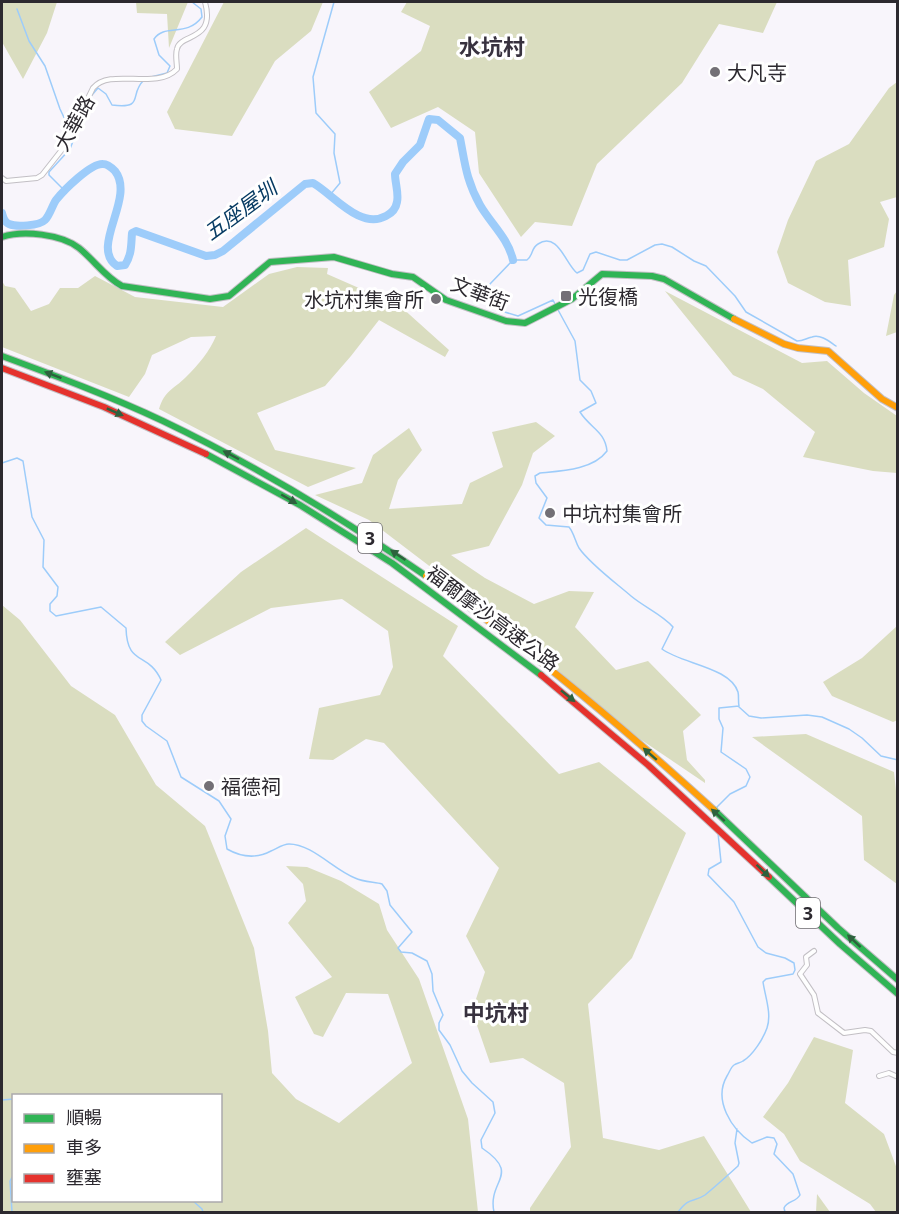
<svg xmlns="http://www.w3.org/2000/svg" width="899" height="1214" viewBox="0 0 899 1214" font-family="'Open Sans','Noto Sans TC',sans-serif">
<rect width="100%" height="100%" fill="#f8f5fb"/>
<path fill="#daddc0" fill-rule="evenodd" d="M2 2H57L47 33 23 79 2 42Z
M136 2H188L169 48 167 14 137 13Z
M224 2H323L311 31 275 61 232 136 175 129 167 112Z
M407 2H777L763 33 719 24 682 83 597 164 572 226 535 222 521 237 479 173 475 132 438 107 391 128 369 92 421 51 430 26 401 12Z
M897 82V197L880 202 889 219 884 247 848 260 851 306 825 302 788 283 777 252 788 220 816 161 849 144 889 88Z
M297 267 328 268 327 274 400 306 449 350 445 357 379 320 351 356 325 386 257 413 275 450 356 468 308 487 159 409C165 390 173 390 186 377 198 365 210 351 216 336L191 337 152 355 145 374 129 397 2 347V281L5 286 15 288 31 311 49 304 60 288H78L95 276 135 297 223 307 269 274Z
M665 291 802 363 827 361 864 393 897 416V473L873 471 803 457 815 432 763 389 733 375Z
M897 291V332L886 336 894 295Z
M536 422 555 436 533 453 522 485 489 546 451 555 485 578 534 604 569 591 594 592 575 627 616 670 648 661 701 715 683 731 687 760 705 780V783L640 739 470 597 369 520 315 495 362 483 373 455 409 428 422 450 398 480 389 509 462 504 470 483 503 467 492 432Z
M306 528 458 626 443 656 559 774 599 762 686 833 632 958 588 1004 603 1138 659 1150 704 1136 751 1212H530V1208L571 1147 564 1083 523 1058 490 1063 472 1011 485 972 466 936 499 868 384 743 366 739 333 760 309 759 319 708 380 695 393 667 388 631 342 599 271 608 180 655 165 642 241 572Z
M2 605 20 620 71 686 115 715 156 785 205 826 254 948 268 1031 272 1073 296 1099 339 1123 412 1063 388 994 346 993 323 1037 314 1034 295 997 332 977 288 923 306 901 303 884 286 866 307 867 341 881 379 904 387 930 419 979 468 1119 478 1212H2ZM14 1096H220V1200H14Z
M897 626 898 720 893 722 832 696 823 682 862 658Z
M806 734 894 772 898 810 897 884 864 860 862 816 752 737Z
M814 1037 853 1050 845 1103 884 1134 897 1169V1212H876L870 1204 800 1161 784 1134 763 1117 788 1083Z
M817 1194 830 1212H816Z"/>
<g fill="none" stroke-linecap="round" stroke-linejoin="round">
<path stroke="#9dccfa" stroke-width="1.5" d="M17 9 29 41 45 66 60 109 69 128
M147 78 167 73 170 66 159 55 154 39C165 23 186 38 202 17L201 9 192 2
M92 95 98 88 106 94 112 105C146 109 128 95 144 80
M65 191 49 175V172L70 149 88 102
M330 195 340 183 334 153 335 134 316 113 313 77 334 2
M555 304 553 300 518 316 498 310 488 292 489 285 513 260H527C533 256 531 248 538 244 558 231 566 265 577 273L583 270 590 254 596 252 620 260H627L655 245 662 244 672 247 694 261 706 266 735 296 746 312 797 341C804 341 806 338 812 337 821 334 830 342 836 346
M557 308 575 341 580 380 591 391 596 403 580 412C590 428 605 431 607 451 593 470 561 471 540 473L535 476 536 483 547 498 539 518 546 525 569 527C574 533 575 541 579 548 590 564 616 583 631 596 644 607 663 615 673 627L662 649C682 664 730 667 738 692 739 696 738 702 739 706L719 708V719L723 728 721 752 746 769 750 777 746 786 730 794 717 807V810
M2 463 17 458 23 461 32 517 44 540 43 567 58 587 57 596 50 604V611L56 616 101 607 126 628C127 667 148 651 161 680L142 715V721L146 726 167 741 181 777 219 801 231 819 225 836 227 849C241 857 256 859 271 851 276 849 283 844 289 844 312 844 334 870 355 878 363 882 374 882 382 884L387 891 390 905 412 932 398 948 401 952 412 953 427 961 432 974 433 991 443 1015 439 1023V1030L450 1045 462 1071 472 1083 493 1102 495 1113 481 1140 482 1148C522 1175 487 1180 494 1212
M739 707 749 716 761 718 807 715 822 717 849 729 862 738 881 756 898 760
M718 833 721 862 709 869 708 875 734 902 758 947 766 953 785 958 794 963 795 970 793 974 766 979 763 982C765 996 772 1014 767 1028 763 1039 753 1055 743 1061 740 1063 737 1063 734 1065 731 1067 729 1073 727 1076 713 1100 731 1129 752 1143L767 1137 774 1138 777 1144 774 1154 793 1174 800 1195C796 1202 787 1201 784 1208L785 1212
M2 1100 14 1099
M192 1200 202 1209 203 1212
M12 1212 10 1181 14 1174
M678 1212C690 1196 693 1203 705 1195 716 1186 727 1176 738 1166L739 1163 735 1143 737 1129"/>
<path stroke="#9dccfa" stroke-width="8" d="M2 213C3 217 4 222 9 224 16 227 39 226 45 220 50 215 52 206 56 200 64 190 91 163 103 164 107 164 112 168 115 171 136 198 89 247 117 266L125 265C132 254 131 245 132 233L136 231 206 256 215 255 223 251 305 184 313 183C334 195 360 230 386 216 392 213 396 208 397 202 399 193 395 183 395 174L403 162 420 145 429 119 438 120 460 138C465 163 466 180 480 205 491 224 508 238 513 260"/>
<defs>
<path id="street" d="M2 178 6 181 37 178 42 175 64 147 93 88C111 67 156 91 177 69 177 63 175 54 177 49 180 33 216 42 205 2
M814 951 806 957 807 965 800 974 814 995 818 1013 844 1033 865 1030 871 1031 893 1052 898 1053
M879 1076 889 1073 898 1077"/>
<path id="fast" d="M2 237C23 230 61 234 79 248 95 261 105 277 122 286L210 299 229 296 270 262 334 257 392 274 413 277 446 300 506 321 525 323 572 299 602 274 652 276 664 279 734 319
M2 356C56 376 110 396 163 421 255 465 342 518 426 576
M206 454 300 505 392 563 541 675
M714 810 838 928 898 980
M769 877 840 944 898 994"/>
<path id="slow" d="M734 319 784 344 798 348 828 351 882 399 898 408
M426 576C528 647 623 727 714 810"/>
<path id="jam" d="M2 368 104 407 206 454
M541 675 648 765 769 877"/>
</defs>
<use href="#street" stroke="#c2bfc4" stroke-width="6"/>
<use href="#fast" stroke="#c2bfc4" stroke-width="8"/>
<use href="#slow" stroke="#c2bfc4" stroke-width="8"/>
<use href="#jam" stroke="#c2bfc4" stroke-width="8"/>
<use href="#street" stroke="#fefefe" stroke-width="4"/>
<use href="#fast" stroke="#30b455" stroke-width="6"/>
<use href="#slow" stroke="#ff9f0a" stroke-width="6"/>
<use href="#jam" stroke="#e5322d" stroke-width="6"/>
</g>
<defs><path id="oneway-solid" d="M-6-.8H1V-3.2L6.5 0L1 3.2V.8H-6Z" transform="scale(1.5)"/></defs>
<g fill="#2e613e">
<use href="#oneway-solid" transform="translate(53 375) rotate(-159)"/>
<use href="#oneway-solid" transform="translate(115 412) rotate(24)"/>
<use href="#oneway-solid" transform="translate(231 455) rotate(-152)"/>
<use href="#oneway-solid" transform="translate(289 499) rotate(30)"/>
<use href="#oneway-solid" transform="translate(398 555) rotate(-146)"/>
<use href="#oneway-solid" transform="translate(568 696) rotate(39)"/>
<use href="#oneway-solid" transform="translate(650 754) rotate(-139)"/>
<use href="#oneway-solid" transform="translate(718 815) rotate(-138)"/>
<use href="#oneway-solid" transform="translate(763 871) rotate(44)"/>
<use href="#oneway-solid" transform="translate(854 941) rotate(-137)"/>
</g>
<g fill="#737076" stroke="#fff" stroke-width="2">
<circle cx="715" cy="72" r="6"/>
<rect x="560" y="290" width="12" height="12" rx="3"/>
<circle cx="436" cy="299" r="6"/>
<circle cx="550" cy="513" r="6"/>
<circle cx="209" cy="786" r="6"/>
</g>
<g text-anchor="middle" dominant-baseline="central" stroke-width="6" stroke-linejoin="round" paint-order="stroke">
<g fill="#fff" stroke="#6b696d" stroke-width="1.5">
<rect x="358" y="523" width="24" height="30" rx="4.5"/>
<rect x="796" y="898" width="24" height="30" rx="4.5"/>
</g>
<g font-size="18" font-weight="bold" fill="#2c292f">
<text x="370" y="538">3</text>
<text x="808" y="913">3</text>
</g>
<g font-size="20" fill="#2c292f" stroke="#fff" text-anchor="start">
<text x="727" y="72">大凡寺</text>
<text x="578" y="296">光復橋</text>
<text x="424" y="299" text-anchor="end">水坑村集會所</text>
<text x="562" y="513">中坑村集會所</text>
<text x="221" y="786">福德祠</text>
</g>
<g font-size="20" fill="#2c292f" stroke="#fff">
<text transform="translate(74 123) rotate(-61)">大華路</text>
<text transform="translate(480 293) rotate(21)">文華街</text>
<text transform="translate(493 618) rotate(37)">福爾摩沙高速公路</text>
</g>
<g font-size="21" font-style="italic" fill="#073b63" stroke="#fff">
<text transform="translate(240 210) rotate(-36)">五座屋圳</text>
</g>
<g font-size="22" font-weight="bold" fill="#38323f" stroke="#fff">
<text x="492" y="46">水坑村</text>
<text x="496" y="1012">中坑村</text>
</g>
</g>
<rect width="899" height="1214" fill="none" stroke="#2c292f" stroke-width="6"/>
<rect x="12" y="1094" width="210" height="108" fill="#ffffff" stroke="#aba9ac" stroke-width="1.5"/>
<rect x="24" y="1114" width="30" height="9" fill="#30b455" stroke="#aba9ac" stroke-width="1.5"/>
<text x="66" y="1124" font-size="18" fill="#2c292f">順暢</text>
<rect x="24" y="1144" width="30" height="9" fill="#ff9f0a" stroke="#aba9ac" stroke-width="1.5"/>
<text x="66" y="1154" font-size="18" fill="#2c292f">車多</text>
<rect x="24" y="1174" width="30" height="9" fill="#e5322d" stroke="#aba9ac" stroke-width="1.5"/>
<text x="66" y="1184" font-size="18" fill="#2c292f">壅塞</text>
</svg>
